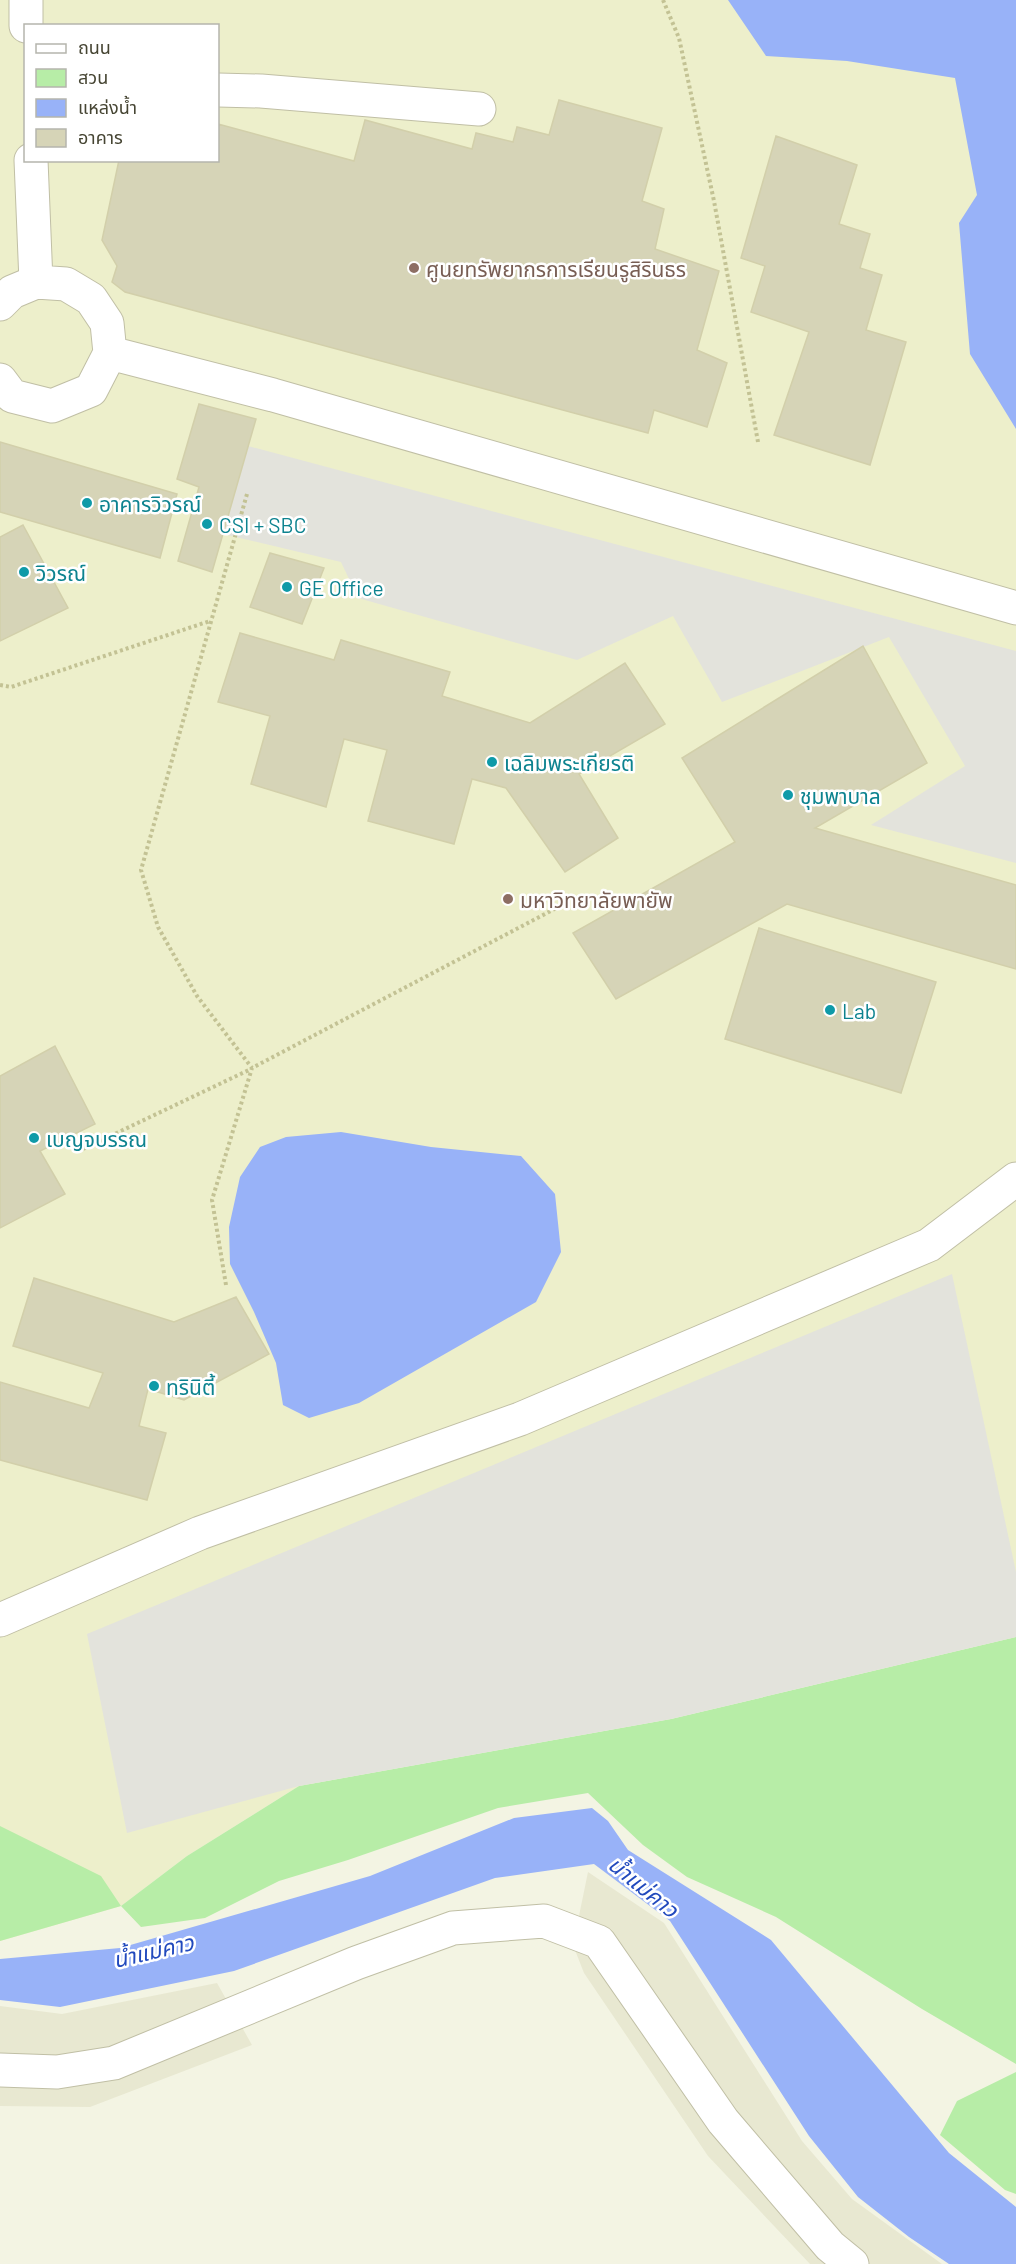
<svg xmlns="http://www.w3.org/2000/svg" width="1016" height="2264" viewBox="0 0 1016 2264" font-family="Barlow,'Noto Sans Thai',sans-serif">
<rect width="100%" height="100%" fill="#f3f4e3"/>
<path fill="#e8e8d1" d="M588 1872 664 1923 802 2141 852 2199 942 2264H810L708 2156 584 1973 573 1945Z
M217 1983 252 2045 90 2107 0 2106V2006L62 2014Z"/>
<path fill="#edefcb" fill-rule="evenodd" d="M0 0H1016V1637L299 1786 187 1856 121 1906 0 1941ZM26 26H218V160H26Z"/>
<path fill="#b7eda7" d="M1016 1637V2064L922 2009 776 1917 687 1877 643 1845 588 1793 498 1808 348 1860 279 1881 205 1918 141 1927 121 1906 0 1941V1826L101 1876 121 1906 187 1856 299 1786 671 1719Z
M1016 2072V2194L1005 2190 940 2135 957 2101Z"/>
<path fill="#e3e3dc" d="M248 446 1016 651V863L871 825 965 766 889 637 722 702 673 616 577 660 358 598 341 562 223 534Z
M952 1274 1016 1572V1637L671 1719 299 1786 127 1833 87 1634Z"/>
<path fill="#98b2f8" d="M728 0H1016V429L970 354 959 223 977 195 955 78 847 61 766 56Z
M341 1132 431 1147 521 1156 555 1194 561 1252 536 1302 359 1403 309 1418 283 1405 276 1363 254 1312 230 1264 229 1227 240 1177 260 1147 286 1137Z
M592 1808 608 1821 628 1850 771 1940 949 2153 1016 2207V2264H949L909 2237 858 2197 809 2136 670 1921 594 1864 495 1878 234 1971 60 2007 0 2000V1959L120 1948 370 1876 514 1818Z"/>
<path fill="#d6d4b7" stroke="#d2cfaa" stroke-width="1.5" d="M559 100 662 128 642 201 664 209 655 249 719 271 697 350 727 363 707 427 654 410 648 433 125 292 112 282 117 266 102 240 119 160H218V124L354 161 365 120 472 149 476 133 513 142 517 127 549 135Z
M776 136 857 165 839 224 870 234 860 268 882 275 866 330 906 342 870 465 774 435 809 332 751 312 765 266 741 258Z
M199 404 256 419 212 572 178 561 199 487 177 479Z
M0 442 177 494 160 558 0 512Z
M23 525 68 608 0 641V537Z
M270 553 324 568 302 624 250 607Z
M240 633 334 660 341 640 450 672 442 696 530 723 625 663 665 724 579 774 618 838 565 872 506 788 472 779 454 844 368 821 387 750 344 739 326 807 251 784 270 716 218 702Z
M863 646 927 763 815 828 1016 885V969L787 904 616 999 573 933 735 842 682 758Z
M759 928 936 982 901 1093 725 1039Z
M55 1046 95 1124 40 1151 65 1194 0 1228V1076Z
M34 1278 174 1322 236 1297 269 1354 184 1400 148 1389 139 1426 166 1433 147 1500 0 1460V1382L89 1408 103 1373 13 1346Z"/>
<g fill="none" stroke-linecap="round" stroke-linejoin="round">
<defs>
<path id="minor" d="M26 0V26
M218 90 261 91 479 109
M31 160 36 282
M0 304 12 292 36 282 66 284 91 299 107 323 110 353 91 390 52 406 12 396 0 380
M110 353 273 395 1016 608
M0 1620 200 1533 520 1419 929 1245 1016 1179
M0 2070 57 2072 114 2063 356 1963 453 1928 544 1921 599 1942 723 2121 830 2246 852 2264"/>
</defs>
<use href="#minor" stroke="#c0bfa5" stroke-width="35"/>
<path stroke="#c3c294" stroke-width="4" stroke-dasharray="3 3" stroke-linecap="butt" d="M663 0 679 38 714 201 758 442
M247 494 141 870 158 927 197 996 252 1068 564 904
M0 685 11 687 210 621
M83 1149 251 1069
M226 1285 212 1200 252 1068"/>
<use href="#minor" stroke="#fff" stroke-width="33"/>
</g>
<g fill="#8d6e63" stroke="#fff" stroke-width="2">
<circle cx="414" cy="268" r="6"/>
<circle cx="508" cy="899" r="6"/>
</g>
<g fill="#0f9aa8" stroke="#fff" stroke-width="2">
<circle cx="87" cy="503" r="6"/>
<circle cx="207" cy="524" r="6"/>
<circle cx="24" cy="572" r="6"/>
<circle cx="287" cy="587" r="6"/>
<circle cx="492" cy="762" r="6"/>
<circle cx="788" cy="795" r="6"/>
<circle cx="830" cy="1010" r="6"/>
<circle cx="34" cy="1138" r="6"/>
<circle cx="154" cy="1386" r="6"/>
</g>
<g text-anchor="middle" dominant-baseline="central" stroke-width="5" stroke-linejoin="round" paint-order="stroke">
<g font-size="21" fill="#785e54" stroke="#fff" text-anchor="start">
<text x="426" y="268">ศูนยทรัพยากรการเรียนรูสิรินธร</text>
<text x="520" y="899">มหาวิทยาลัยพายัพ</text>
</g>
<g font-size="21" fill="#0d838f" stroke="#fff" text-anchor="start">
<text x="99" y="503">อาคารวิวรณ์</text>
<text x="219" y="524">CSI + SBC</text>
<text x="36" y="572">วิวรณ์</text>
<text x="299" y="587">GE Office</text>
<text x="504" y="762">เฉลิมพระเกียรติ</text>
<text x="800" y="795">ชุมพาบาล</text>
<text x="842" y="1010">Lab</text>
<text x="46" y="1138">เบญจบรรณ</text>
<text x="166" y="1386">ทรินิตี้</text>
</g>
<g font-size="22" font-style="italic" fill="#2149bd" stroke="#fff">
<text transform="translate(644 1886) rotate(39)">น้ำแม่คาว</text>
<text transform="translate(153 1950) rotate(-13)">น้ำแม่คาว</text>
</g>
</g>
<rect x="24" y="24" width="195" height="138" fill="#ffffff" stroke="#b5b5ad" stroke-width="1.5"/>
<rect x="36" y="44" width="30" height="9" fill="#ffffff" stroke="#b5b5ad" stroke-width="1.5"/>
<text x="78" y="54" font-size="18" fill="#464533">ถนน</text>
<rect x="36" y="69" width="30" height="18" fill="#b7eda7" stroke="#b5b5ad" stroke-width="1.5"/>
<text x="78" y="84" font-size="18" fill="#464533">สวน</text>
<rect x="36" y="99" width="30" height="18" fill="#98b2f8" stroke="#b5b5ad" stroke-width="1.5"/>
<text x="78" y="114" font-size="18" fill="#464533">แหล่งน้ำ</text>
<rect x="36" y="129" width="30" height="18" fill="#d6d4b7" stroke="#b5b5ad" stroke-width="1.5"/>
<text x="78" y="144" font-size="18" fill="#464533">อาคาร</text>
</svg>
